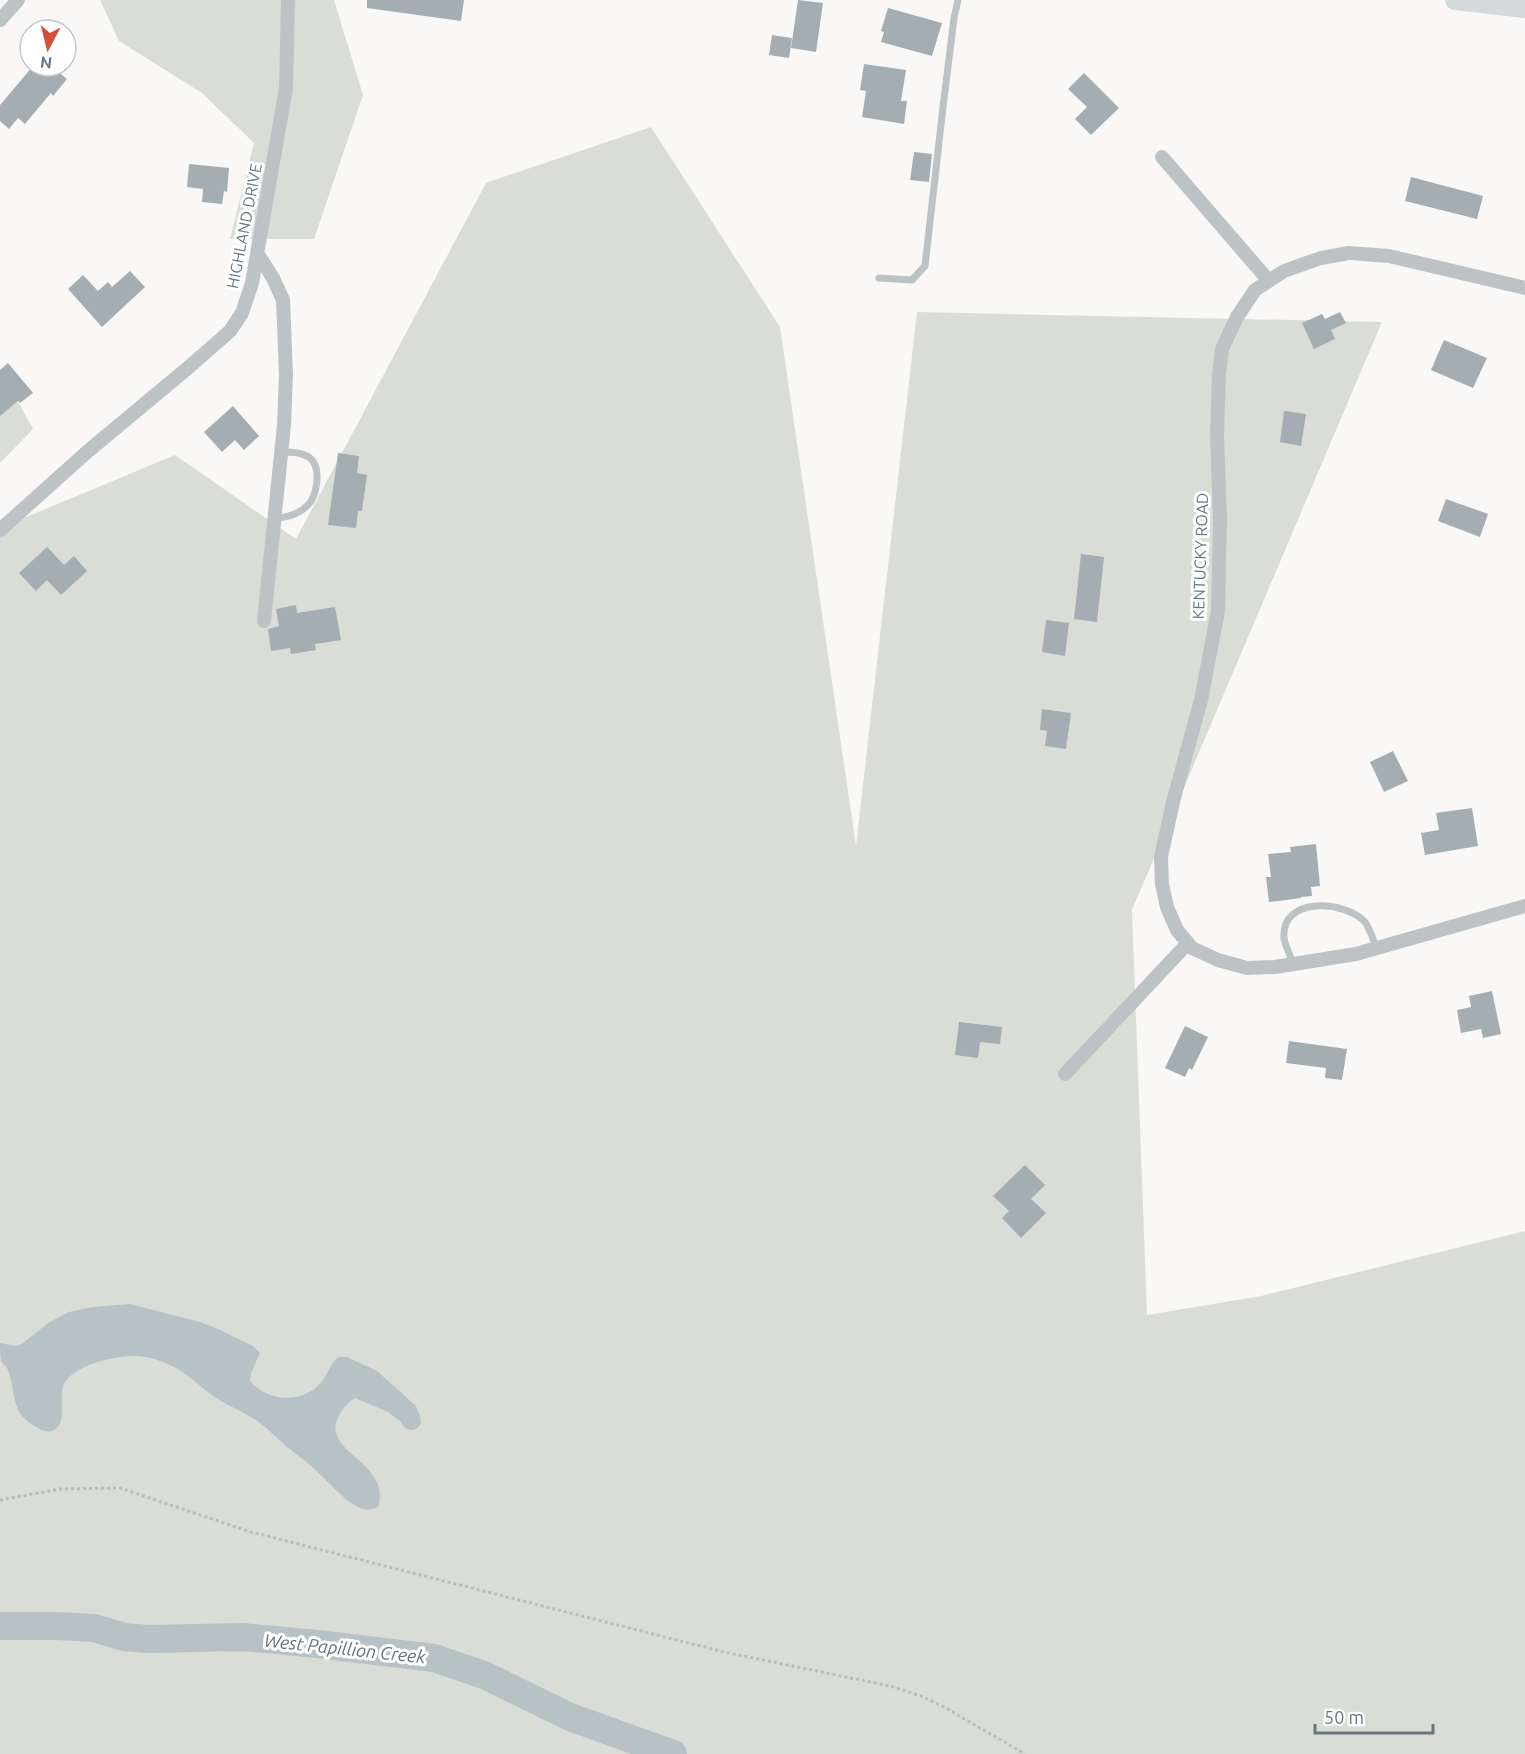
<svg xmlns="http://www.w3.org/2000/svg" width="1525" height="1754" viewBox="0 0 1525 1754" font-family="Ubuntu,sans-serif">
<rect width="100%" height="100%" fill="#f9f8f6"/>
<path fill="#d9ddd6" d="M100 0H334L363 95 314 239H230L254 143 202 93 119 41Z
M651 127 780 327 856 846 917 312 1382 322 1132 910 1147 1315 1261 1296 1525 1231V1754H0V528L175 455 296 539 486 183Z
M0 370 33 429 0 463Z"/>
<path fill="#b6c2c5" d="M130 1304 200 1322 218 1329 253 1346 260 1353 251 1373 250 1381C267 1401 300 1404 319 1385 328 1376 328 1366 338 1357H347L377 1371 416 1406 420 1416 421 1423 418 1428 412 1430 406 1429 400 1421 388 1412 355 1398C346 1404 341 1410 337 1420 324 1453 392 1463 378 1507 372 1510 366 1511 360 1508 340 1498 326 1478 309 1464 302 1458 294 1453 287 1447 277 1438 267 1428 256 1420 243 1412 229 1406 216 1398 201 1388 189 1374 172 1366 162 1361 150 1357 138 1356 117 1355 74 1364 64 1384 58 1397 67 1417 57 1428 52 1433 45 1432 40 1429 8 1414 18 1394 7 1368 5 1365 4 1365 1 1361 0 1356 0 1349 0 1343L15 1346 22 1344 48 1323 69 1312 93 1307Z"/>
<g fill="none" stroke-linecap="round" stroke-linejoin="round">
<path stroke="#b6c2c5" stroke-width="28" d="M0 1626H56L94 1628 124 1637 148 1639 243 1637 317 1644 434 1658 484 1675 570 1717 673 1754"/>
</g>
<path fill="#a3adb2" d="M367 0H464L461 21 367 8Z
M798 0 823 3 816 52 791 48Z
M888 8 942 23 932 56 881 42 884 32 881 31Z
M772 35 792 38 789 58 769 55Z
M864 64 906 70 901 101H907L904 124 862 117 866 91 860 90Z
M33 66H51L67 79 53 96 51 93 25 124 18 118 9 129 0 121V105Z
M1084 73 1119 108 1091 135 1075 119 1087 107 1068 89Z
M914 152 932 154 929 182 910 180Z
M189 164 229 168 227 192 224 191 222 204 202 202 203 189 187 187Z
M1411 177 1483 196 1477 219 1405 201Z
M130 271 145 287 102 327 68 289 83 275 98 291 108 282 112 287Z
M1340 312 1346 323 1331 330 1335 339 1314 349 1302 323 1322 314 1325 319Z
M1444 340 1487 358 1473 388 1431 370Z
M8 363 33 393 20 403 18 401 0 416V370Z
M233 406 259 436 244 450 235 440 222 452 204 432Z
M1284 411 1306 414 1301 446 1280 442Z
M338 453 359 456 357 473 367 475 362 511H358L356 528 328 525Z
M1446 499 1488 514 1480 537 1438 521Z
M47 547 64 565 74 556 87 571 61 595 47 580 36 591 19 573Z
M1081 554 1104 557 1097 622 1074 619Z
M296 605 297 613 335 607 341 640 315 644 316 650 291 654 290 648 271 651 268 629 279 626 276 609Z
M1046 620 1069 623 1065 656 1042 652Z
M1042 709 1071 713 1066 749 1045 746 1047 731 1040 730Z
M1393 751 1408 781 1384 792 1370 762Z
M1472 808 1478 846 1425 855 1421 833 1439 830 1436 813Z
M1316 844 1320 886 1311 887 1312 896 1301 897V898L1269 902 1266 877H1271L1268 854 1291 852 1290 847Z
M1492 991 1501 1034 1483 1038 1481 1029 1461 1033 1457 1010 1471 1007 1469 996Z
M959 1022 1002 1027 1000 1044 980 1042 978 1058 955 1055Z
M1185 1026 1208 1037 1192 1070 1189 1068 1185 1077 1165 1068Z
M1289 1041 1347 1049 1342 1080 1325 1078 1326 1068 1286 1063Z
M1025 1165 1045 1185 1031 1199 1046 1213 1021 1238 1002 1218 1009 1211 993 1196Z"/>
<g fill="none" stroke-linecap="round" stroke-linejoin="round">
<path stroke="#b8bcbe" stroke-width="3" stroke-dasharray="3 3" stroke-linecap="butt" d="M0 1500 60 1489 120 1488 251 1532 724 1652 890 1686 921 1696 944 1707 1025 1754"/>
<path stroke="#bdc3c5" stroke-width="7" d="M879 278 912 280 925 266 943 107 954 18 958 0
M276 519C287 516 298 515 307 506 317 497 322 468 310 458 302 452 291 452 282 452
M1293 964C1291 956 1285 946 1284 938 1281 896 1345 900 1365 922 1370 929 1373 940 1377 948"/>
<path stroke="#bdc3c5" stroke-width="14" d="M0 20 18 0
M1162 157 1269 281
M257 253 273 278 283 300 286 375 284 425 264 621
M1525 288 1389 256 1349 253 1321 258 1284 271 1255 290 1237 317 1222 349 1219 374 1217 435 1220 519 1218 611 1201 700 1173 802 1161 857 1162 884 1167 907 1177 930 1192 948 1218 960 1247 968 1275 967 1356 954 1525 906
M0 530 87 452 189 367 230 331 242 313 252 283 286 88 288 0
M1065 1074 1188 943"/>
<path stroke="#d4d9db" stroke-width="20" d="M1455 0 1525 8"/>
</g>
<g text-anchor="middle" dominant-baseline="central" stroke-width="6" stroke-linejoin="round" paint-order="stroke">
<g font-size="16" fill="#66777f" stroke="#fff">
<text transform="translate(244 226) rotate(-79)">HIGHLAND DRIVE</text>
<text transform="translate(1200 556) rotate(-88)">KENTUCKY ROAD</text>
</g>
<g font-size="18" font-style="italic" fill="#617578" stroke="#fff">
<text transform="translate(345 1648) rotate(6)">West Papillion Creek</text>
</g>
</g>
<g transform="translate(48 48) rotate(187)"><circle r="28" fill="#ffffff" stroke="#c2c9cc" stroke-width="1.5"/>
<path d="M0-4.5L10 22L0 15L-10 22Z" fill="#d44f3b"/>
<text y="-9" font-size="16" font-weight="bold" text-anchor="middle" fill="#66777f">N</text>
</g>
<path d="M1315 1724v9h118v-9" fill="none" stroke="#66777f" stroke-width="3"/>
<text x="1324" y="1724" font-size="18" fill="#66777f" stroke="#ffffff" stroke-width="4.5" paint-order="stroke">50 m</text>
</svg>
